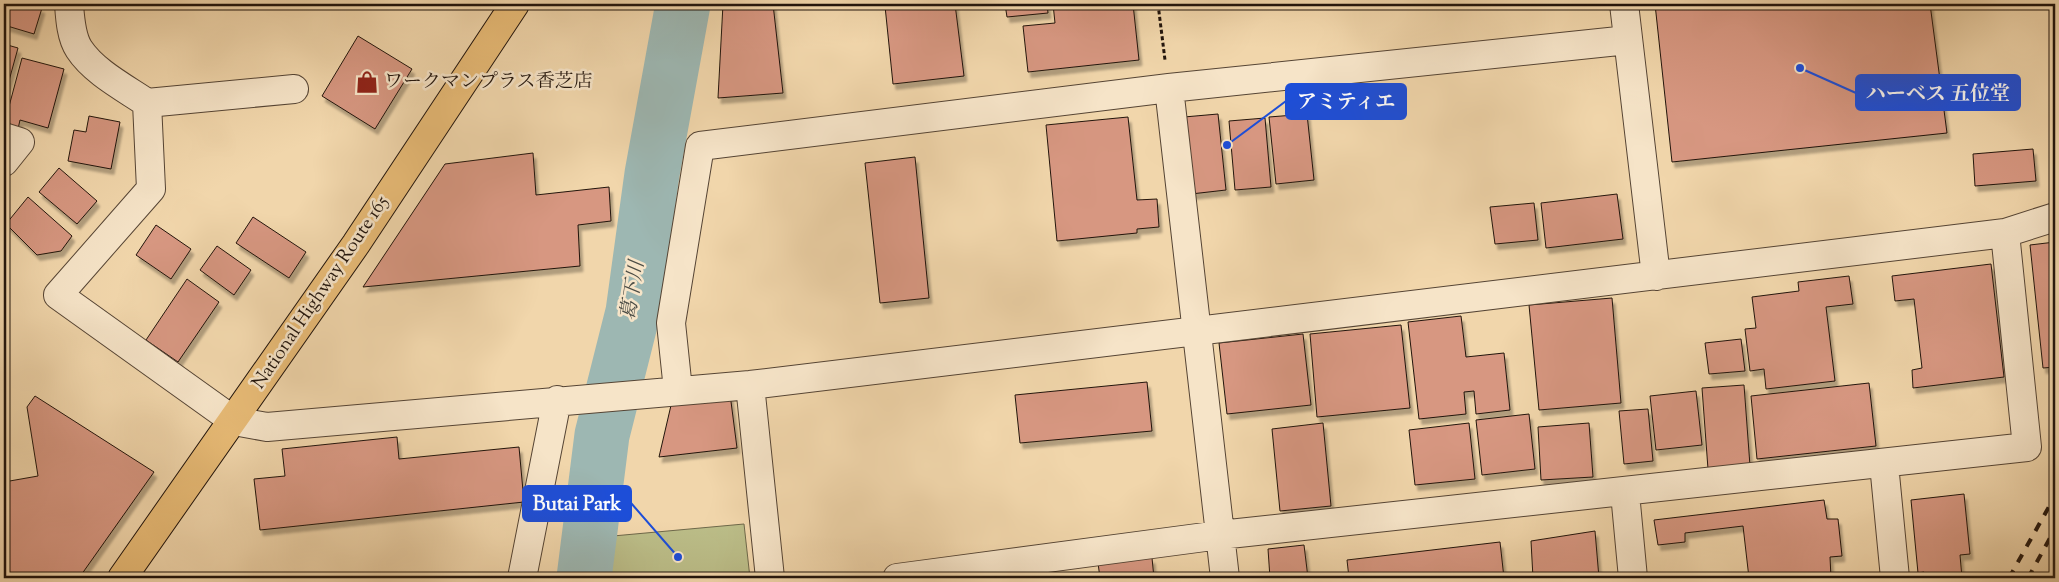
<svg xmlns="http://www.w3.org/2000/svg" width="2059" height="582" viewBox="0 0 2059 582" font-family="'Sorts Mill Goudy','Noto Serif JP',serif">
<defs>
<filter id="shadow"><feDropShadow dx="3" dy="5.5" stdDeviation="1" flood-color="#0004"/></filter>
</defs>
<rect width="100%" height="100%" fill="#f1d6ab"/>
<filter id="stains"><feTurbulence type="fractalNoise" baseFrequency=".004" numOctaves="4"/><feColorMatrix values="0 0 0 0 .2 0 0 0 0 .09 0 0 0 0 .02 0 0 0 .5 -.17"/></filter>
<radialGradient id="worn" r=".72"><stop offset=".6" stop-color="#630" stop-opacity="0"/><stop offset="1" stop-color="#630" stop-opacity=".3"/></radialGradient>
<path fill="#bbbd88" stroke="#6e684a" d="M744 524 750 578H604L613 536Z"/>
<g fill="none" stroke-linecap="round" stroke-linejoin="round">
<path stroke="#9db7b2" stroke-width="55" d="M584 578 602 435 633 312 652 174 683 4"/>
</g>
<path fill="#d79781" stroke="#21140c" filter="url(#shadow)" d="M4 4H28L42 8 34 34 4 25Z
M723 4H773L783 93 718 98Z
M902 4H955L964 76 893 84 885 6Z
M1005 4H1047L1048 13 1007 17Z
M1053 4H1133L1139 60 1028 72 1023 26 1055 23Z
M1655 4H1930L1947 133 1672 162Z
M358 36 412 69 375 129 322 96Z
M4 44 18 48 7 88 4 87Z
M22 58 64 69 48 128 20 120 18 129 4 125Z
M1218 114 1226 190 1191 194 1184 117Z
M1307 114 1314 180 1276 184 1269 117Z
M89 116 120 122 111 169 68 161 74 130 86 132Z
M1128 117 1137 200 1157 199 1159 227 1137 229V233L1057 241 1046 125Z
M1265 118 1271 187 1235 190 1229 121Z
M2033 149 2036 181 1975 186 1973 154Z
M533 153 536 195 609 187 611 221 578 225 580 266 363 287 445 164Z
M915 157 929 298 880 303 865 163Z
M59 168 97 201 77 224 39 192Z
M1617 194 1623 239 1546 248 1541 203Z
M28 197 72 236 61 251 37 255 6 224Z
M1534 203 1538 240 1495 244 1490 207Z
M253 217 306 252 289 278 236 243Z
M156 225 191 249 171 279 136 255Z
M2055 242V367L2043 368 2030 245Z
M217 246 251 270 234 295 200 270Z
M1991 264 2004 377 1913 388 1912 370 1922 368 1914 299 1895 301 1892 276Z
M1849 276 1853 304 1826 307 1835 381 1766 389 1764 369 1750 371 1745 329 1756 328 1752 297 1799 291 1798 282Z
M187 279 219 302 178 362 146 340Z
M1612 298 1621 403 1539 410 1529 305Z
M1461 316 1466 357 1504 353 1510 410 1476 414 1474 391 1464 392 1466 414 1419 419 1408 322Z
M1401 325 1410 408 1317 417 1310 334Z
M1303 334 1311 405 1227 414 1219 343Z
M1741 339 1745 371 1709 374 1705 343Z
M1147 382 1152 431 1020 443 1015 395Z
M1869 383 1876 446 1757 459 1751 396Z
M1744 385 1750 466 1708 469 1702 388Z
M1696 391 1702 445 1656 450 1650 396Z
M730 394 737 448 659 457 672 401Z
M35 396 154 472 79 578H4V482L38 476 27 407Z
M1648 409 1653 461 1624 464 1619 411Z
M1529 414 1535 469 1482 475 1476 420Z
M1323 423 1331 506 1280 511 1272 429Z
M1469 423 1475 479 1415 485 1409 430Z
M1589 423 1593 477 1541 480 1538 427Z
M397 437 399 459 519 447 524 502 260 530 254 479 285 476 282 449Z
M1964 494 1970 554 1960 555 1962 578H1925L1924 572 1918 573 1911 500Z
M1824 500 1827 519H1838L1842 556 1830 557 1831 578H1749L1743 526 1685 533V542L1658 545 1654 520Z
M1595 531 1599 578H1533L1531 541Z
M1500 542 1504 578H1349L1347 560Z
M1304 545 1308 578H1270L1268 549Z
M1152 558 1154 578H1100L1098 563Z
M1040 575V578H1012Z"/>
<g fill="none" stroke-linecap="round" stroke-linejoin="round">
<defs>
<path id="minor" d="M69 4C70 18 71 37 79 49 94 72 125 88 147 103L151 189 58 295 234 421 267 427 750 385 2005 233 2055 217
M1624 4 1656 276
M1169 88 1225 578
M147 103 294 89
M4 137 20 142 4 162
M750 385 770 578
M678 390 671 323 700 146 1169 88 1628 40
M1884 464 1895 578
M1625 493 1633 578
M522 578 557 400
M897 578 1220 535 2027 447 2005 233"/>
<path id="highway" d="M122 578 356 244 515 4"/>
</defs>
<use href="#minor" stroke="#554434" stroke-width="30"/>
<use href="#highway" stroke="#21140c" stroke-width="30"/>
<path stroke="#21140c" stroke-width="3" stroke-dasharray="4 2.5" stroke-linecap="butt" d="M1158 4 1165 60"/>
<use href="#minor" stroke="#f6e4c8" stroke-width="28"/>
<use href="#highway" stroke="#e8bb76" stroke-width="28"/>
<path stroke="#21140c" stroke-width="4" stroke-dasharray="9 9" stroke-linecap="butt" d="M2009 578 2055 496
M2028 578 2055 529"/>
</g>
<defs>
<symbol id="shop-bare" viewBox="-9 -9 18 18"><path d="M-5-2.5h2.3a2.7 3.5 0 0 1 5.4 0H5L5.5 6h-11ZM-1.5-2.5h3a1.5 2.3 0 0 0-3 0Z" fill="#8f2418" stroke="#f6e4c8" stroke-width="2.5" paint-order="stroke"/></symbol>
</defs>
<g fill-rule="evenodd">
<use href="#shop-bare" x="351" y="66" width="32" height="32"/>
</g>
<g text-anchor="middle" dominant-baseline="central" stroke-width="5" stroke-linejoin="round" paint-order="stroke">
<g font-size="19" fill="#21140c" stroke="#f6e4c8" text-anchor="start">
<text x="384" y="82">ワークマンプラス香芝店</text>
</g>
<g font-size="19" fill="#21140c" stroke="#f6e4c8">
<text transform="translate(321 293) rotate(-56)">National Highway Route 165</text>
</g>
<g font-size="20" font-style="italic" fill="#4c4d46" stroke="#f6e4c8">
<text transform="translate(634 291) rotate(-81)">葛下川</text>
</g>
</g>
<path fill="none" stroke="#1d4ed8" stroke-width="2" d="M1800 68L1856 93M1227 145L1286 101M678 557L631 503"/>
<g fill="#1d4ed8" stroke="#f6e4c8" stroke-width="2">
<circle cx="1800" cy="68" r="5"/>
<circle cx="1227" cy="145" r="5"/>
<circle cx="678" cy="557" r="5"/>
</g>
<g fill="#1d4ed8" stroke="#1d4ed8" stroke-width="2">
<rect x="1856" y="75" width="164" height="35" rx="5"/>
<rect x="1286" y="84" width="120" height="35" rx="5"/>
<rect x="523" y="486" width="108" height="35" rx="5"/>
</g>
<g font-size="20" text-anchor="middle" font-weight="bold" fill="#fff">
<text x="1938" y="100">ハーベス 五位堂</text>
<text x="1346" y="108">アミティエ</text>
<text x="577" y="510">Butai Park</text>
</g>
<rect width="2059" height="582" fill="none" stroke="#f1d6ab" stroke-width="20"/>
<rect x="5" y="5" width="2049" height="572" fill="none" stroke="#21140c" stroke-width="2.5"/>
<rect x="10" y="10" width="2039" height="562" fill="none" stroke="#21140c"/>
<rect width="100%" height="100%" filter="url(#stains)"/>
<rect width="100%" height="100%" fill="url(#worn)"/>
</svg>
